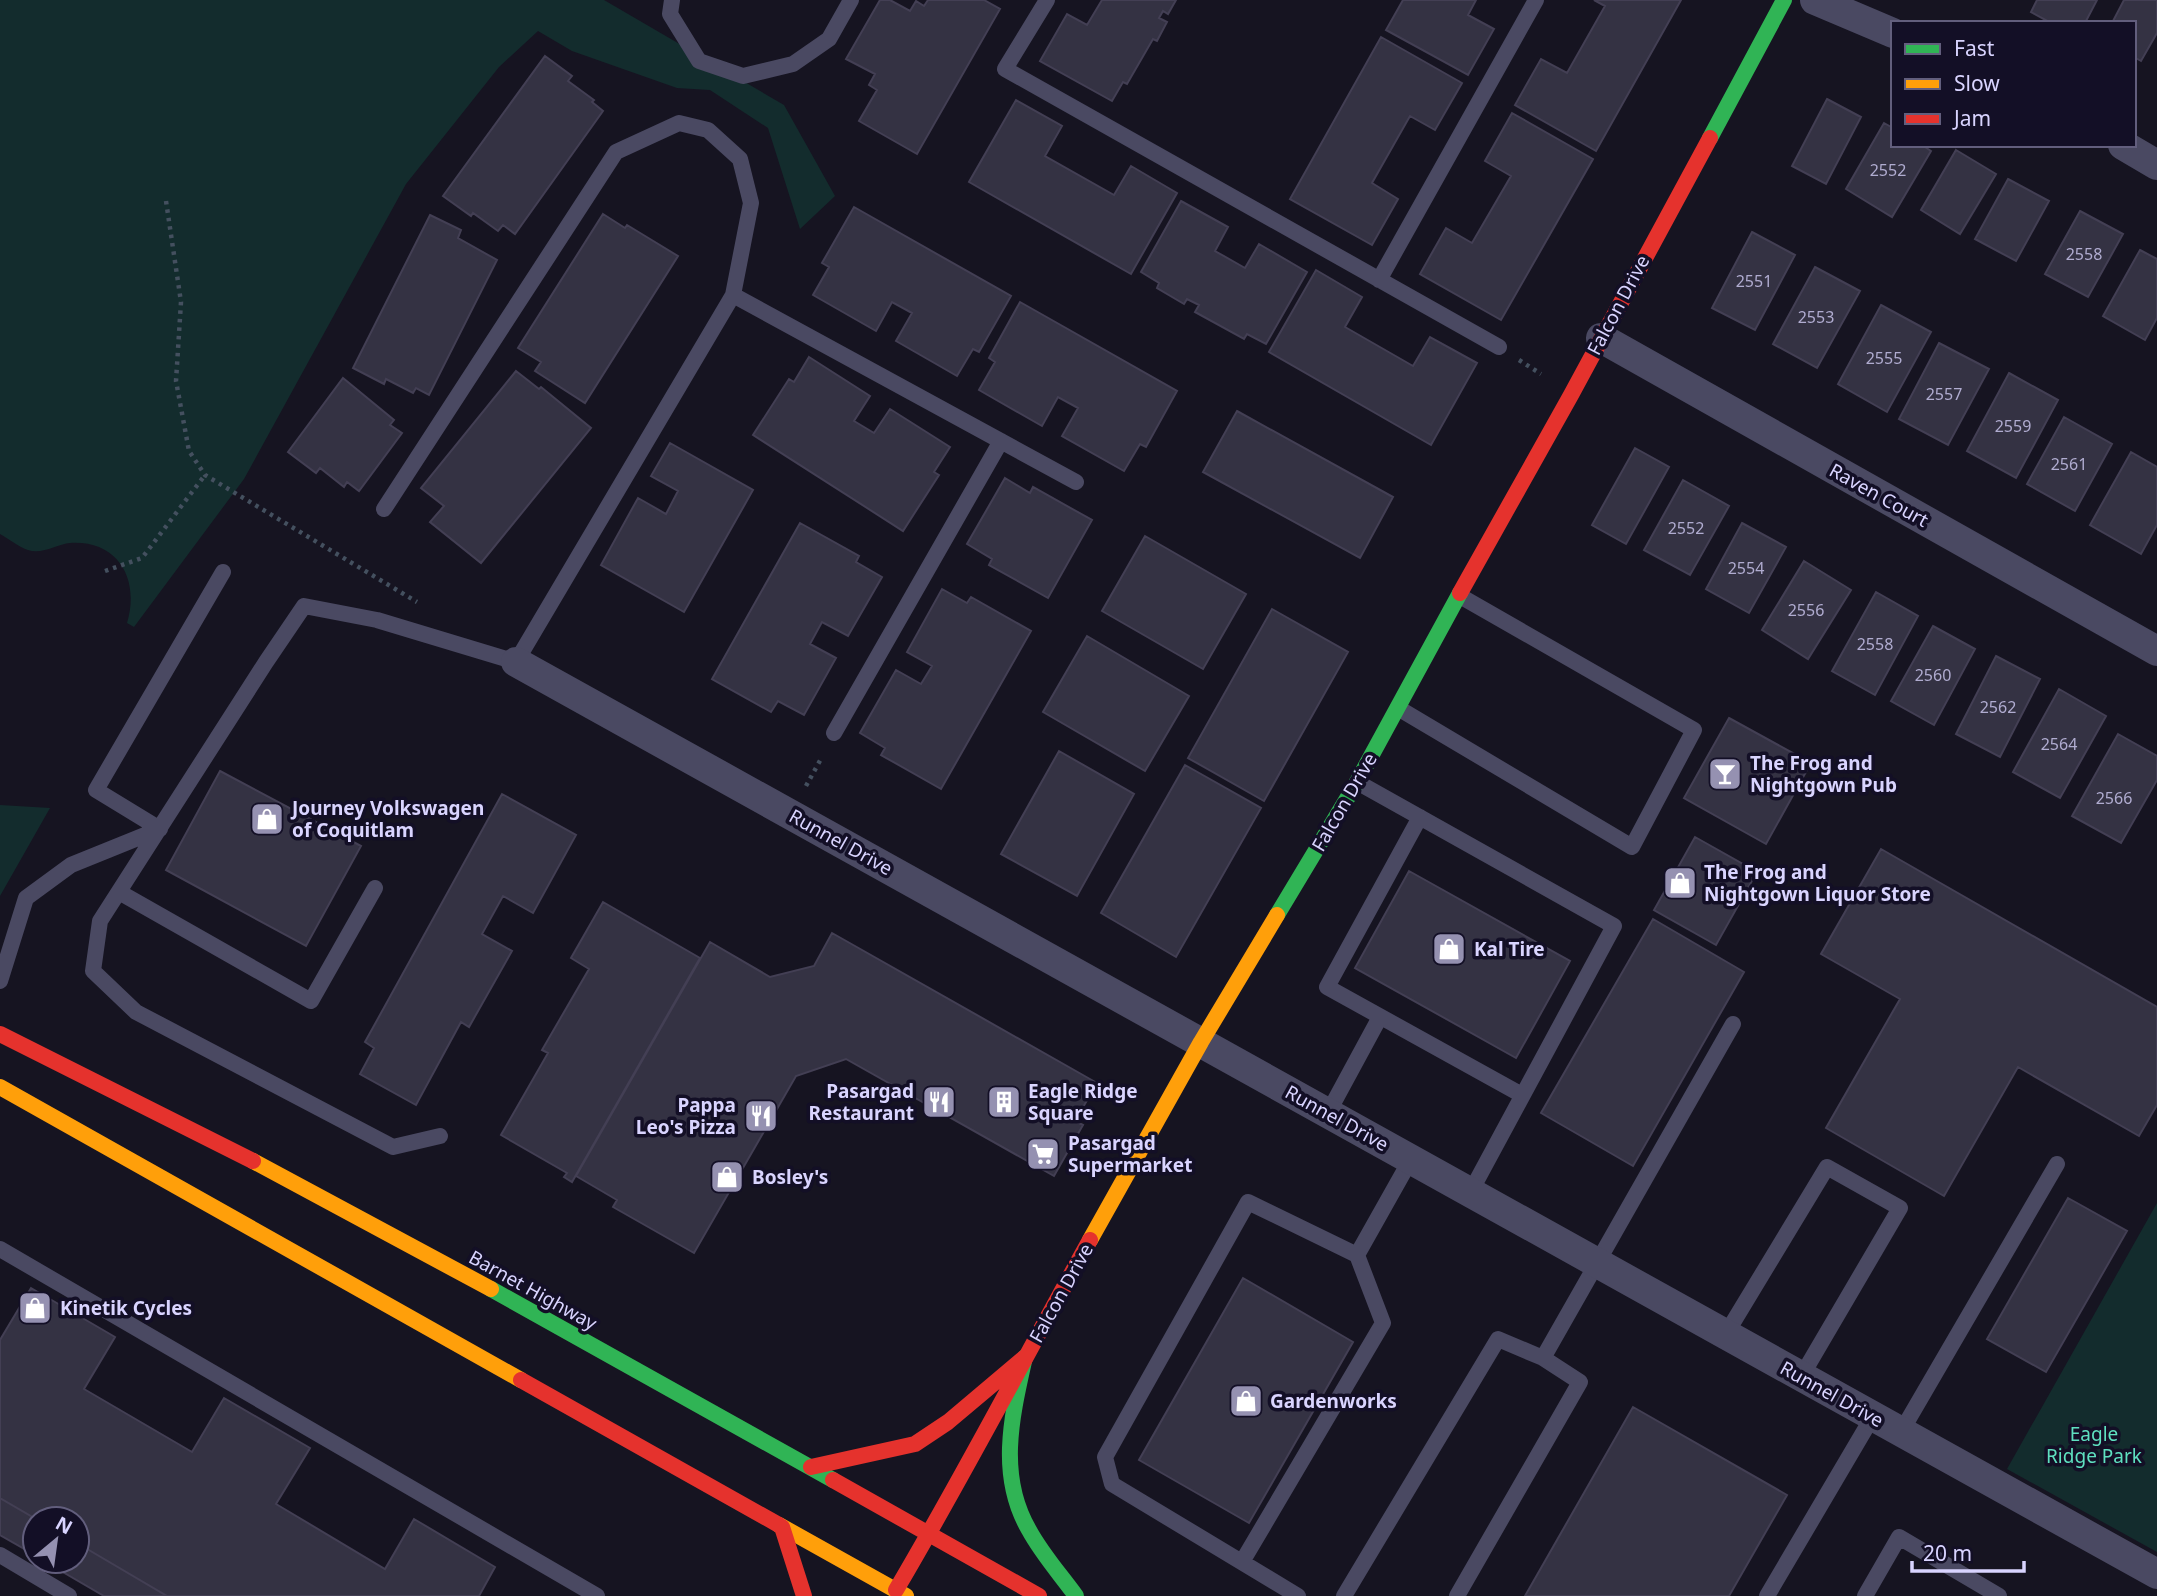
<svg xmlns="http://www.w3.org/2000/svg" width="2157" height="1596" viewBox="0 0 2157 1596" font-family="'Noto Sans',sans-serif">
<rect width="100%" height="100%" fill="#161421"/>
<path fill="#132c2d" d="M0 0H604L784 105 835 196 800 229 768 128 710 90 677 88 572 51 538 31 499 67 406 184 244 479 134 627 127 623C140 580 119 540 70 543 57 544 42 555 28 550 19 547 9 539 0 534Z
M0 805 50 808 0 896Z
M2157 1203V1552L2007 1469Z"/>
<path fill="#343243" stroke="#433f54" stroke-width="2" d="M880 0H890L910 11 916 1 924 6 928 0H984L1000 9 917 154 859 121 877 90 869 85 875 74 846 59Z
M1102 0H1176L1168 14 1163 11 1159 18 1167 22 1157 41 1153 39 1127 84 1123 82 1112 101 1040 61 1067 14 1087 25Z
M1403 0H1476L1468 15 1494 29 1468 75 1386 30Z
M1594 0H1681L1596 151 1515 105 1541 59 1567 73 1605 6Z
M2037 0H2097L2085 23H2051L2031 12Z
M2124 0H2157V33L2141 61 2134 57V23H2112Z
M1381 37 1462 83 1435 130 1410 116 1372 183 1398 199 1372 245 1290 199Z
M545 56 572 76 568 81 594 100 592 102 603 111 515 234 503 225 498 231 473 213 471 216 443 196Z
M1827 99 1861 117 1826 184 1792 166Z
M1016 100 1062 126 1045 156 1114 195 1131 166 1177 193 1131 274 969 182Z
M1512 113 1593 159 1501 320 1420 274 1446 228 1472 243 1511 176 1485 161Z
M1884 123 1893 128V145H1922L1931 151 1892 217 1846 189Z
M1956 150 1996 174 1960 234 1921 210Z
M2008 179 2049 201 2016 261 1975 239Z
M1181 201 1228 227 1215 251 1245 268 1259 244 1307 272 1266 344 1247 334 1244 339 1195 312 1199 305 1187 299 1184 304 1157 288 1159 283 1141 272Z
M854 207 1011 296 979 352 973 349 957 376 896 341 912 313 892 302 876 331 813 295 829 267 822 263Z
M2080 211 2123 234 2088 297 2045 274Z
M603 214 625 228 627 225 678 256 585 403 535 371 541 362 518 348Z
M430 215 461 230 458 238 497 260 429 395 416 388 413 393 386 379 384 384 353 368Z
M1752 232 1795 255 1755 330 1712 308Z
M2140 250 2157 259V318L2145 340 2103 316Z
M1815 267 1860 291 1817 368 1773 344Z
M1316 270 1362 297 1345 327 1413 366 1430 337 1477 363 1431 445 1269 352Z
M1020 302 1177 391 1146 447 1140 444 1124 471 1062 436 1078 408 1058 397 1042 426 979 390 995 362 989 358Z
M1881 305 1931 332 1887 412 1838 384Z
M1939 343 1989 369 1948 445 1899 419Z
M809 357 870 396 854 421 874 433 890 409 950 447 934 472 939 475 903 531 753 435 789 379 794 382Z
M516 371 539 389 541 387 591 428 481 563 430 522 444 506 421 488Z
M2009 373 2058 400 2016 478 1967 451Z
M343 378 394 420 390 425 402 433 359 491 347 482 344 487 320 468 316 473 288 452Z
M1237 411 1393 497 1360 558 1203 472Z
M2064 417 2112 444 2075 511 2027 484Z
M670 443 753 490 684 612 601 565 638 498 666 514 678 491 651 476Z
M1635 448 1669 467 1626 544 1592 525Z
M2131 452 2157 467V525L2141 554 2090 525Z
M1005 478 1030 493 1033 487 1092 520 1048 598 989 565 992 559 967 544Z
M1683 480 1729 506 1690 575 1644 550Z
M800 523 859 556 856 562 882 577 848 636 822 622 810 644 836 658 804 715 778 701 771 712 712 679Z
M1742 523 1786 547 1749 613 1706 589Z
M1145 536 1246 594 1203 669 1102 611Z
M1804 561 1851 590 1808 659 1762 630Z
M942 589 967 603 971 597 1031 631 941 789 881 755 885 748 860 733 896 670 921 684 932 666 907 652Z
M1876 592 1918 616 1875 695 1832 671Z
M1272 609 1348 652 1264 801 1188 758Z
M1933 626 1975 649 1934 725 1891 701Z
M1087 636 1189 696 1145 771 1043 712Z
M1996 656 2040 679 2000 757 1956 734Z
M2059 689 2106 716 2060 798 2013 772Z
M1729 718 1811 763 1766 844 1684 798Z
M2118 734 2157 756V780L2121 843 2072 816Z
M1059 751 1134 794 1077 896 1001 854Z
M1185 765 1261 808 1176 957 1101 913Z
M220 771 361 846 306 946 166 870Z
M502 794 576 835 533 913 503 896 482 934 512 951 469 1027 461 1022 416 1105 360 1074 374 1048 365 1042Z
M1695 837 1757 872 1716 945 1654 910Z
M1881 849 2157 1007V1105L2139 1136 2018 1067 1944 1196 1826 1128 1900 999 1821 954Z
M1409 871 1570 961 1516 1058 1355 968Z
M603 902 700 958 572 1182 564 1177 567 1173 501 1135 548 1053 542 1050 589 969 571 958Z
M1653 919 1744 972 1633 1166 1541 1113Z
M832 933 1097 1083 1075 1121 1083 1125 1054 1176 846 1059 796 1076 694 1253 613 1207 617 1200 576 1176 710 942 770 977 814 966Z
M2068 1198 2127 1231 2046 1372 1987 1339Z
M1243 1278 1353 1342 1249 1523 1139 1460Z
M31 1288 115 1337 84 1389 192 1452 224 1398 310 1448 276 1504 385 1569 414 1519 495 1567 479 1596H167L77 1543V1519H36L0 1498V1340Z
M1633 1407 1787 1495 1729 1596H1525Z
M0 1498 36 1519 35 1555 0 1535Z
M77 1543 167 1596H104L44 1561H77Z"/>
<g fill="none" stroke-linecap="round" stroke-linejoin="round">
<path stroke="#44505f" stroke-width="4.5" stroke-dasharray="3.5 5" stroke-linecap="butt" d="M166 201 181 302 176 381 189 451 205 475 417 602
M1519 360 1541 374
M105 571 142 558 205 475
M806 786 822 757"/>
<path stroke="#4a4962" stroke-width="16" d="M672 0 670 14 699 61 743 76 793 64 829 39 851 0
M1047 0 1005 69 1499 347
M1379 280 1536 0
M733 295 1076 482
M384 509 616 152 679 123 708 130 740 159 751 203 733 295 516 662 377 620 304 606 266 662 100 921 93 971 136 1012 393 1147 440 1136
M1398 708 1632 847 1694 730 1460 596
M834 733 1001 441
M1357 782 1614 926 1470 1193
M1420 817 1327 987 1522 1095
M119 892 311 1001 375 888
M0 981 26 898 71 865 160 829 96 790 223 572
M1328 1113 1380 1017
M0 1249 597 1596
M1357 1255 1411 1159
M1726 1334 1827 1167 1900 1208 1801 1377
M1901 1432 2057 1164
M0 1555 69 1596
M1242 1562 1383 1323 1357 1255 1248 1202 1105 1457 1112 1484 1298 1596
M1344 1596 1498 1339 1543 1358
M1457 1596 1580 1382 1543 1358 1733 1024
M1767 1596 1873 1416
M1865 1596 1899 1537 1999 1596"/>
<path stroke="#4a4962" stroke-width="30" d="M1815 0 1893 33
M2123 145 2157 165
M1601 338 2157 651
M516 662 2157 1574"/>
<path stroke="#30b455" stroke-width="16" d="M1710 138 1784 0
M1277 915 1357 782 1460 593
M491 1289 833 1480
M1025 1357C1012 1415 997 1475 1029 1530 1042 1554 1060 1574 1076 1596"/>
<path stroke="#ff9f0a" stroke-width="16" d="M0 1087 521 1380
M253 1161 491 1289
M1090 1240 1201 1042 1277 915
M779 1525 906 1596"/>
<path stroke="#e5322d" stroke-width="16" d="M1460 593 1571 395 1710 138
M0 1034 253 1161
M521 1380 779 1525
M811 1467 915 1444 948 1422 1025 1357
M833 1480 1039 1596
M782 1527 804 1596
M896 1590C964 1475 1025 1357 1090 1240"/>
</g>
<defs>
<symbol id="bar-square" viewBox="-11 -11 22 22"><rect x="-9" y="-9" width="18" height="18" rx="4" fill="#9591b1" stroke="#130f26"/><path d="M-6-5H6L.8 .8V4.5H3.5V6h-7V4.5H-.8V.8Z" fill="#fff"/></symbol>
<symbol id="shop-square" viewBox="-11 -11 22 22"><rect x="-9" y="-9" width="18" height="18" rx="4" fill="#9591b1" stroke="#130f26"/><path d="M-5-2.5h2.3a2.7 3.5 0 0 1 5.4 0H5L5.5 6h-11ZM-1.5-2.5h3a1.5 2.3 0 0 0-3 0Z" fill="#fff"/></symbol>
<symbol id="restaurant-square" viewBox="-11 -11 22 22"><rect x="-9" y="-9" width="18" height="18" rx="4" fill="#9591b1" stroke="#130f26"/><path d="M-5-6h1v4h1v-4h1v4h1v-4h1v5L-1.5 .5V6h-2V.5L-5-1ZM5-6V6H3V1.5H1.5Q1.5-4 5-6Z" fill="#fff"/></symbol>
<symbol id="building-square" viewBox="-11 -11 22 22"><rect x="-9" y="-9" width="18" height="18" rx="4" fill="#9591b1" stroke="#130f26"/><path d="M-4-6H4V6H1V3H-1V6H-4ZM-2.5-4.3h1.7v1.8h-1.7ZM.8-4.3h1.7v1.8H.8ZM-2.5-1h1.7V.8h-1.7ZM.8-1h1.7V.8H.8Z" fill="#fff"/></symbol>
<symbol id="supermarket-square" viewBox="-11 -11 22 22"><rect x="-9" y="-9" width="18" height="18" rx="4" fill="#9591b1" stroke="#130f26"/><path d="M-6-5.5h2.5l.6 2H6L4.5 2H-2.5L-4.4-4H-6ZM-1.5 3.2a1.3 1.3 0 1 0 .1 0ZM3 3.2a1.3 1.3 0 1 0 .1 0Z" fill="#fff"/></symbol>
</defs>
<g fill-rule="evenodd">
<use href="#bar-square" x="1706" y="755" width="38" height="38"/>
<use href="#shop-square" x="248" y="800" width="38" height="38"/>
<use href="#shop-square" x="1661" y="864" width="38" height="38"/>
<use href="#shop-square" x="1430" y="930" width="38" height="38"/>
<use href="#restaurant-square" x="920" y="1083" width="38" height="38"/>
<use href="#building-square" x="985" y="1083" width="38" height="38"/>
<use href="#restaurant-square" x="742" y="1097" width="38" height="38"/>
<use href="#supermarket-square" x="1024" y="1135" width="38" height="38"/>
<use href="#shop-square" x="708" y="1158" width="38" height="38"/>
<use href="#shop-square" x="16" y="1289" width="38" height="38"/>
<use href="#shop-square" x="1227" y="1382" width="38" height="38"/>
</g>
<g text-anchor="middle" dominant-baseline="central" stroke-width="7" stroke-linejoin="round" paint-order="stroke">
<g font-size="16" fill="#b0acd0">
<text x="1888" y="170">2552</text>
<text x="2084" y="254">2558</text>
<text x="1754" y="281">2551</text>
<text x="1816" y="317">2553</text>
<text x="1884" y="358">2555</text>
<text x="1944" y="394">2557</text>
<text x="2013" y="426">2559</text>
<text x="2069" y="464">2561</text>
<text x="1686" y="528">2552</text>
<text x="1746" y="568">2554</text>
<text x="1806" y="610">2556</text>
<text x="1875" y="644">2558</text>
<text x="1933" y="675">2560</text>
<text x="1998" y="707">2562</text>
<text x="2059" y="744">2564</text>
<text x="2114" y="798">2566</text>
</g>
<g font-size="19" fill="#d9d4ff" stroke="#130f26">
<text transform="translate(1618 305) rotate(-62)">Falcon Drive</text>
<text transform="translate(1879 495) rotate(29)">Raven Court</text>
<text transform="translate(1344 802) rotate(-60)">Falcon Drive</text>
<text transform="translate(841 842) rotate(29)">Runnel Drive</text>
<text transform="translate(1337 1118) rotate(29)">Runnel Drive</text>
<text transform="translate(533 1290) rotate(29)">Barnet Highway</text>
<text transform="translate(1061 1293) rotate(-61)">Falcon Drive</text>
<text transform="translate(1832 1394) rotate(29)">Runnel Drive</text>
</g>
<g font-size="19" font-weight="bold" fill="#d9d4ff" stroke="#130f26" text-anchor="start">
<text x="1750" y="763">The Frog and<tspan x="1750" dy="22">Nightgown Pub</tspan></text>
<text x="292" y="808">Journey Volkswagen<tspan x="292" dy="22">of Coquitlam</tspan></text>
<text x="1704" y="872">The Frog and<tspan x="1704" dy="22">Nightgown Liquor Store</tspan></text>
<text x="1474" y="949">Kal Tire</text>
<text x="914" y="1091" text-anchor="end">Pasargad<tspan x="914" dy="22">Restaurant</tspan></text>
<text x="1028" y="1091">Eagle Ridge<tspan x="1028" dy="22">Square</tspan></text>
<text x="736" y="1105" text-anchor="end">Pappa<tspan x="736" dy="22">Leo's Pizza</tspan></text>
<text x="1068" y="1143">Pasargad<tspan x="1068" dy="22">Supermarket</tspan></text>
<text x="752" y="1177">Bosley's</text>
<text x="60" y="1308">Kinetik Cycles</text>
<text x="1270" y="1401">Gardenworks</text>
</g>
<g font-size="19" fill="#5fe0c0" stroke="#130f26">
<text x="2094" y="1434">Eagle<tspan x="2094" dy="22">Ridge Park</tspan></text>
</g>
</g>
<rect x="1891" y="21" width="245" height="126" fill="#130f26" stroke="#625e7d" stroke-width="2"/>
<rect x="1905" y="44" width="35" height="10" fill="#30b455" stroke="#625e7d" stroke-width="2"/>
<text x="1954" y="56" font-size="21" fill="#d9d4ff">Fast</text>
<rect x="1905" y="79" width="35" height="10" fill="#ff9f0a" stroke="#625e7d" stroke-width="2"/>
<text x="1954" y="91" font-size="21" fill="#d9d4ff">Slow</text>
<rect x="1905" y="114" width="35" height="10" fill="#e5322d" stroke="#625e7d" stroke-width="2"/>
<text x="1954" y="126" font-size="21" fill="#d9d4ff">Jam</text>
<g transform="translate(56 1540) rotate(29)"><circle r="33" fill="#130f26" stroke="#625e7d" stroke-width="2"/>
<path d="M0-5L12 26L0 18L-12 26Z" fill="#9591b1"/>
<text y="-10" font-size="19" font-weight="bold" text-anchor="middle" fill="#d9d4ff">N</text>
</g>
<path d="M1912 1561v10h112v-10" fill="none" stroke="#d9d4ff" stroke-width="3.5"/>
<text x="1923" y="1561" font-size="21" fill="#d9d4ff" stroke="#130f26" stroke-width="5" paint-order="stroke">20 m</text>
</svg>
